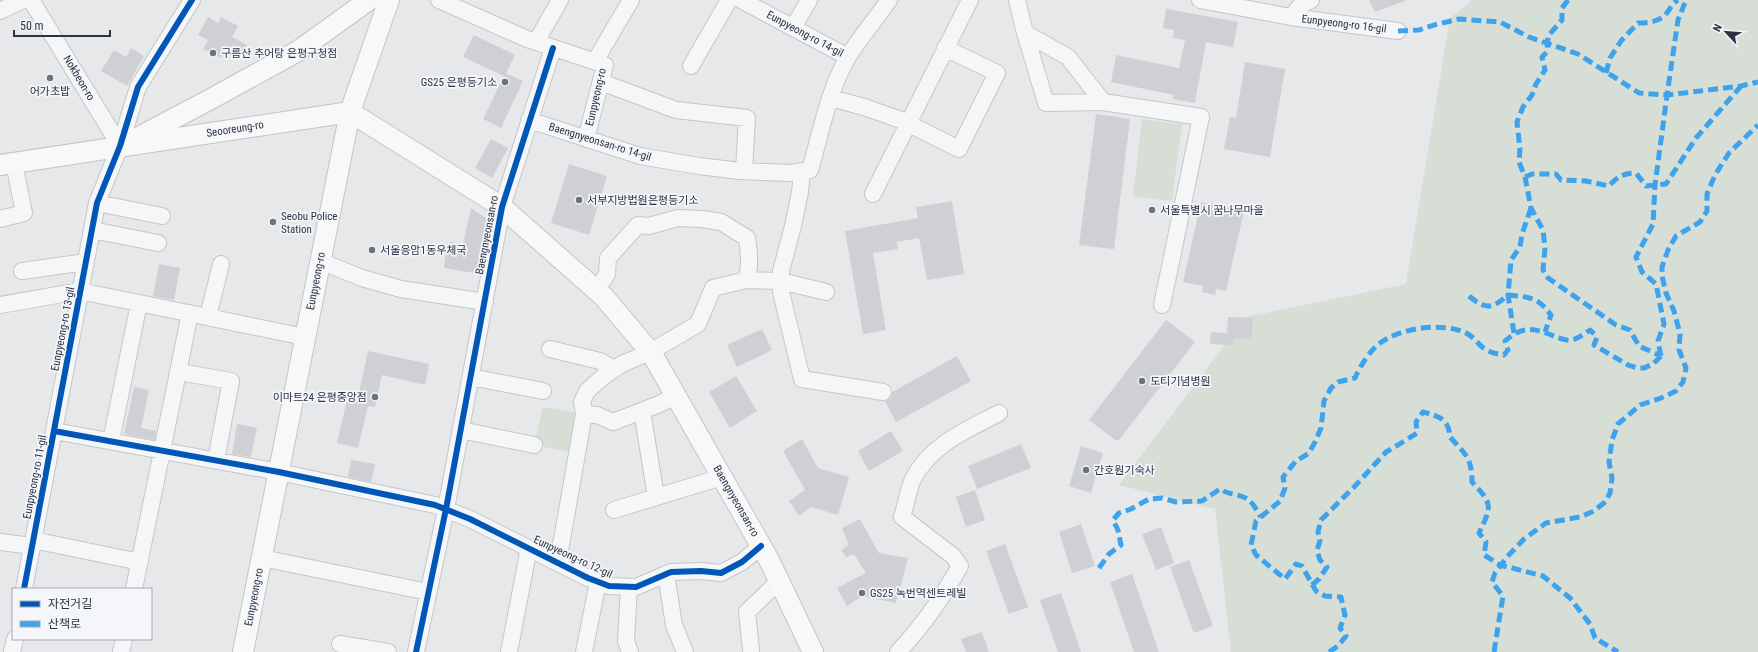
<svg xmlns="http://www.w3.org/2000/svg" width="1758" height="652" viewBox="0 0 1758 652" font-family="'Roboto Condensed','Noto Sans KR',sans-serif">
<rect width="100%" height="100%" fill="#e6e8ea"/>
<path fill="#d6ded6" d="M1472 0H1758V652H1231L1215 509 1119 485 1246 317 1406 284 1450 18Z
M1142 119 1182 124 1172 201 1133 196Z
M543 407 579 413 574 453 534 445Z"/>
<path fill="#ced0d3" d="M1369 0H1405V1L1375 12Z
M1166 9 1238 22 1233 47 1206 42 1195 103 1173 99 1174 95 1111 82 1116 55 1179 68 1185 40 1173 38 1174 30 1163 28Z
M208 17 218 23 221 17 238 26 232 37 247 45 240 57 226 49 221 58 203 49 208 40 198 35Z
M474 35 515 55 506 73 523 81 501 128 483 119 504 76 463 57Z
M131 48 144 56 127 86 101 71 114 50 126 57Z
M1245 62 1285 69 1270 157 1224 149 1230 117 1236 118Z
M1096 114 1130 119 1114 249 1079 245Z
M491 139 508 148 492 178 475 168Z
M569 164 607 176 589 235 551 223Z
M952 201 964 274 927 280 919 238 897 242 898 249 873 253 886 330 863 334 845 231 918 218 916 207Z
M1201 202 1244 211 1226 291 1216 289 1215 295 1202 292 1203 286 1183 282Z
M471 208 490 221 480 274 444 268 447 244 452 242 463 244Z
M159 264 180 268 174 300 153 296Z
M1228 317 1253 318 1251 339 1234 338 1233 345 1210 344 1211 332 1227 333Z
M1166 320 1195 342 1119 440H1115L1089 420Z
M762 329 772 350 737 367 727 345Z
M368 351 429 364 425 385 382 375 375 407 368 406 358 448 337 443 347 400 357 402Z
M957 356 971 381 896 422 885 401 891 398 892 392Z
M736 376 757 411 730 428 709 392Z
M134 387 149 390 141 428 156 431 155 440 124 434Z
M237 424 257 428 251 457 232 454Z
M891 431 903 451 869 471 858 451Z
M802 439 818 468 849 477 838 515 811 507 799 516 789 501 805 490 783 451Z
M1021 444 1031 468 977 489 968 466Z
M1081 446 1103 453 1091 493 1069 486Z
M351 460 375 464 371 482 348 477Z
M975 490 985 520 966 527 956 497Z
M860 519 879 553 908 558 896 603 862 596 847 606 837 588 866 573 854 554 846 557 841 550 849 545 842 528Z
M1081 524 1095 566 1072 573 1059 532Z
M1161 527 1174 563 1156 570 1142 534Z
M1005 544 1028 607 1009 614 986 551Z
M1189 560 1213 626 1194 633 1170 567Z
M1132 574 1159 652H1134L1110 582Z
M1061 593 1081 652H1058L1040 600Z
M982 632 989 652H966L961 639Z"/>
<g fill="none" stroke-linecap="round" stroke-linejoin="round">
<defs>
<path id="minor" d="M31 0 120 146
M439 0 527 39 605 65 586 139
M741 0 848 57
M1017 0 1025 33 1068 57 1103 102 1201 117 1162 305
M1200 0 1291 17 1398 31
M0 11 23 0
M1291 17 1301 5 1311 0
M793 28 809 0
M1025 33 1046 103 1103 102
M536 42 560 0
M595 61 631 0
M691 66 729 0
M601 82 676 110 747 118 744 171
M831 98 864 107 901 120 959 149 997 73 945 48
M529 120 640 156 699 166 740 171 790 173 810 170C821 133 828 91 848 57 860 37 876 19 889 0
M802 171 800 192 793 226 781 271V292L802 379 883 392
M873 194 970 0
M97 203 162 216
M0 219 24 213 14 163
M92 230 158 243
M320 261 362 278 401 289 485 302
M22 271 86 262
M597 290 607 274 608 258 638 225 649 226 678 218 702 219 721 222 747 238C749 251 751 267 746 280
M0 305 80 291 305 337
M208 317 221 264
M550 349 600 361 614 369
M179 372 231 381 216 460
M471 377 543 391
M642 411 656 497
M584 414 597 415 613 422 657 405 676 396
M461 430 534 445
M54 431 279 472 435 505 470 519 588 578 609 586 636 587 671 572 701 571 721 573 742 562 761 546
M111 441 139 303
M614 510 722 477
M33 540 140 562
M0 542 32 546
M262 558 428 592
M558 562 584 414 582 402 587 391 604 376 622 364 650 352 698 324 713 288 746 280 781 281 826 292
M666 574 674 625 685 652
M629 587 626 641 630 652
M24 589 97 203 120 146 138 87 192 0
M134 589 190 313
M340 644 388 652
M751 650 747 612 779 581
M12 652 15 639
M121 652 124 639
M416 652 446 509 502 207 553 48
M509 652 529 548
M584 652 598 582
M898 652C923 626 942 598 960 566L953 556 902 517C906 505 908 490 913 479 931 444 967 430 999 413"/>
<path id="major" d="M350 112 502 207 604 297 652 354 769 560 813 652
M135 139 209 100 298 51 369 0
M0 165 350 112
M243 652 350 112 389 0"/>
</defs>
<use href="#minor" stroke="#c4c6c8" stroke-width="18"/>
<use href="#major" stroke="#c2c5c8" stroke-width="22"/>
<use href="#minor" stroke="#f5f6f7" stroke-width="16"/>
<use href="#major" stroke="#f8f8f8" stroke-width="20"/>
<path stroke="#3ea3ec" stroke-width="5" stroke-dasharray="10 5" stroke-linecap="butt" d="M1568 0 1562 8V20L1548 36 1547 52 1542 57 1545 70 1536 84 1532 95 1523 107 1517 122 1520 149 1519 162 1525 177 1531 208 1543 230 1545 248 1543 270 1548 278 1616 325 1630 330 1639 346 1661 356
M1398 31 1419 30 1434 25 1459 19 1500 22 1529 37 1578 54 1639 93 1667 95 1741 86 1758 82
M1606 73 1610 58 1621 41 1638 23C1647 23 1656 22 1663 17 1669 12 1671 4 1678 0
M1525 177 1532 174H1556L1561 180 1586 181 1609 186C1617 177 1623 173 1636 173L1646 186 1666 184 1696 138 1741 86
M1469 296C1486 310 1492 309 1508 295 1529 297 1538 297 1551 315L1545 332
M1514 333 1508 295 1511 260 1520 247 1522 234 1531 208
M1661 356 1658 341 1664 324 1656 284 1642 272 1636 257 1653 224 1655 185 1667 95 1678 20 1686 0
M1099 568 1109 554 1121 545 1118 530 1113 520 1119 513 1131 509 1149 499 1162 498 1176 502 1202 501 1220 489C1230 496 1241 493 1250 501 1254 505 1258 512 1261 517
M1312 585 1319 579 1327 567 1320 560 1317 551 1320 540 1318 532 1321 520 1355 486 1386 452 1398 445 1417 433 1416 422 1423 412C1439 416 1449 419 1450 437 1465 454 1472 457 1472 482 1493 504 1492 506 1479 533L1486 542 1484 555 1500 565 1543 576 1570 598 1590 624 1595 638 1618 652
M1329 652 1338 646 1346 636 1340 628 1345 615 1341 597 1325 596 1316 591 1302 566 1296 564 1285 579 1256 555 1251 545 1256 521 1280 501 1285 488 1283 477 1296 461 1309 453 1315 442 1321 428 1324 401 1331 388 1338 382 1355 378C1359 368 1371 349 1380 343 1401 328 1444 321 1468 334 1473 337 1477 342 1481 346 1488 352 1496 354 1504 355L1508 350 1505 341C1523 325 1535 328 1556 337 1560 338 1567 341 1571 340 1578 339 1584 334 1590 330L1597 337 1594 345 1628 365 1637 368H1644L1653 364 1661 356
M1494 652 1503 596 1492 582 1495 573 1507 557 1524 539 1546 523 1580 517 1594 511 1605 502 1610 493 1612 478 1609 462 1612 440 1618 424 1640 405 1661 398 1676 391 1683 382 1686 368 1679 350 1680 334 1674 311 1666 293 1662 276V267L1668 250 1676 236 1700 222 1707 211V194L1715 175 1729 153 1758 125"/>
<defs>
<path id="cycleway" d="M54 431 279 472 435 505 470 519 588 578 609 586 636 587 671 572 701 571 721 573 742 562 761 546
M24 589 97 203 120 146 138 87 192 0
M416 652 446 509 502 207 553 48"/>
</defs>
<use href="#cycleway" stroke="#f4f6f9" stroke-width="8"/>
<use href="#cycleway" stroke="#0057b8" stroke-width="6"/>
</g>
<g fill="#6c737f" stroke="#f4f6f9" stroke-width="1.5">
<circle cx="213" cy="53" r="4"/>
<circle cx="50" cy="78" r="4"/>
<circle cx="505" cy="82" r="4"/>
<circle cx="579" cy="200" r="4"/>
<circle cx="1152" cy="210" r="4"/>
<circle cx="273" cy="222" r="4"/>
<circle cx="372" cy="250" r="4"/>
<circle cx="1142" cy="381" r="4"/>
<circle cx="375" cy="397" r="4"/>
<circle cx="1086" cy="470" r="4"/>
<circle cx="862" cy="593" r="4"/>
</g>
<g text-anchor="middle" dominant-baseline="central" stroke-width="3.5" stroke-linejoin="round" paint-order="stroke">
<g font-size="11" fill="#2b3445" stroke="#f4f6f9">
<text transform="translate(1344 24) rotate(7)">Eunpyeong-ro 16-gil</text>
<text transform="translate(805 34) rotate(28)">Eunpyeong-ro 14-gil</text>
<text transform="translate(79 78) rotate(59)">Nokbeon-ro</text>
<text transform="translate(596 97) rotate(-77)">Eunpyeong-ro</text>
<text transform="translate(235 129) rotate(-9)">Seooreung-ro</text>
<text transform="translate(600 142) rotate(17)">Baengnyeonsan-ro 14-gil</text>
<text transform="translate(487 235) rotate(-79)">Baengnyeonsan-ro</text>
<text transform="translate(316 281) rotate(-79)">Eunpyeong-ro</text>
<text transform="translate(63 329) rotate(-79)">Eunpyeong-ro 13-gil</text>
<text transform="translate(35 477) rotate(-79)">Eunpyeong-ro 11-gil</text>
<text transform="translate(736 501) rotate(60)">Baengnyeonsan-ro</text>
<text transform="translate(573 557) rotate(25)">Eunpyeong-ro 12-gil</text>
<text transform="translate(254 597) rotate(-79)">Eunpyeong-ro</text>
</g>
<g font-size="11" fill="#2b3445" stroke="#f4f6f9" text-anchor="start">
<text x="221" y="53">구름산 추어탕 은평구청점</text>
<text x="497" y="82" text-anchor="end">GS25 은평등기소</text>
<text x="50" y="91" text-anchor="middle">어가초밥</text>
<text x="587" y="200">서부지방법원은평등기소</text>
<text x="1160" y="210">서울특별시 꿈나무마을</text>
<text x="281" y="216">Seobu Police<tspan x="281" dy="13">Station</tspan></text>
<text x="380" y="250">서울응암1동우체국</text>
<text x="1150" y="381">도티기념병원</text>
<text x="367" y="397" text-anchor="end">이마트24 은평중앙점</text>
<text x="1094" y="470">간호원기숙사</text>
<text x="870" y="593">GS25 녹번역센트레빌</text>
</g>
</g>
<rect x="12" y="588" width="140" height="52" fill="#f4f6f9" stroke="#a4a8b1"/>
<rect x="20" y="601" width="20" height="6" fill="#0057b8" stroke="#a4a8b1"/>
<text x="48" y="608" font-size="12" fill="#2b3445">자전거길</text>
<rect x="20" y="621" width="20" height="6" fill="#3ea3ec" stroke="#a4a8b1"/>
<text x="48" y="628" font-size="12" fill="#2b3445">산책로</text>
<g transform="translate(1726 32) rotate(296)" stroke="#f4f6f9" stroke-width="3" paint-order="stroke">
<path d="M0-3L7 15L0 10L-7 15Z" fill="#2b3445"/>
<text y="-6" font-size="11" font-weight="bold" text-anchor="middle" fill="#2b3445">N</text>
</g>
<path d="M14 30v6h96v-6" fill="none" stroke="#2b3445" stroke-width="2"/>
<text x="20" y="30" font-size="12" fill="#2b3445" stroke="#f4f6f9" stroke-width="3" paint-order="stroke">50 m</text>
</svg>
